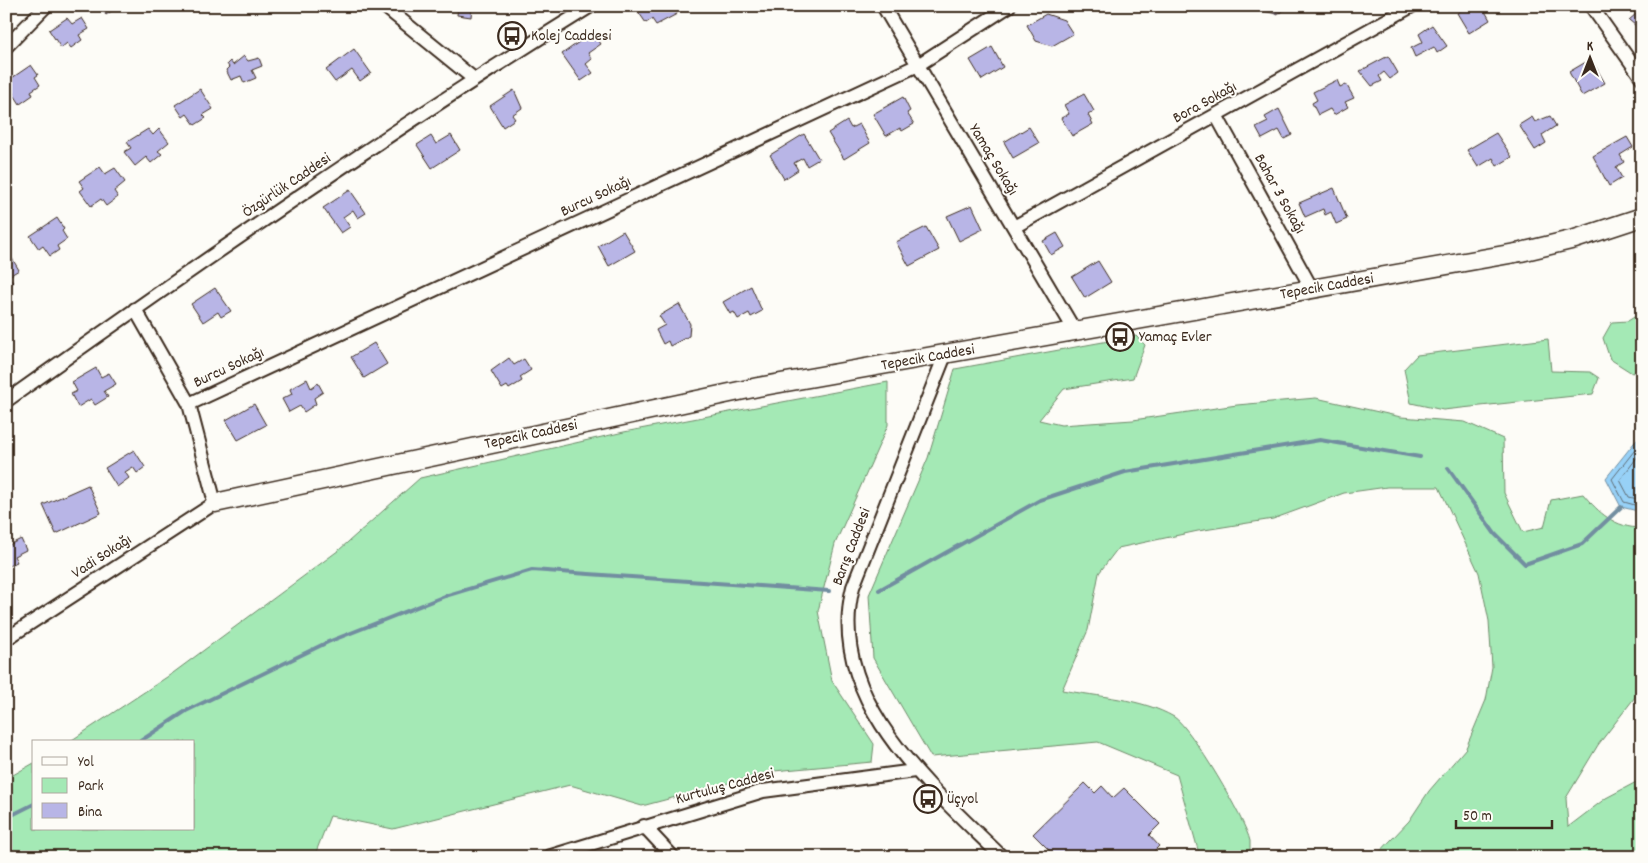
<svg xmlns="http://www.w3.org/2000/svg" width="1648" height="863" viewBox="0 0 1648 863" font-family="Dekko,sans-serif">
<rect width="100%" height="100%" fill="#fdfcf7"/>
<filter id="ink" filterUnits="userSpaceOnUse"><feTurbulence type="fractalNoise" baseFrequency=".02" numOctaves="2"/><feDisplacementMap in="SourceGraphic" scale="10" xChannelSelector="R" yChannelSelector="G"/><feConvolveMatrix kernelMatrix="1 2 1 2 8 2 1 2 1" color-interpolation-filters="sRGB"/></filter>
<g filter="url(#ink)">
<path fill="#a4e9b5" stroke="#708a6a" d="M1642 312V369L1632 373 1610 359 1603 338 1612 322 1628 321Z
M1136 336 1145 345 1133 378 1064 389 1039 420 1061 425 1133 420 1237 405 1316 398 1401 417 1465 422 1503 439 1504 493 1523 532 1544 527 1551 500 1583 494C1599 513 1615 528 1642 528V688L1598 745 1566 798 1568 827 1606 798 1642 779V846L1628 857H1375L1409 821 1429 791 1466 748 1486 700 1492 667 1489 621 1479 573 1439 487H1387L1344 493 1273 519 1198 531 1118 548 1099 573 1088 630 1062 690C1099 697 1141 698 1174 717 1191 727 1246 821 1250 841 1250 846 1250 852 1250 857H1200L1177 775 1098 742 931 757 873 658 869 595 928 458 955 369Z
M1548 339 1551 371 1590 372 1599 378 1593 394 1443 410 1411 403 1404 369 1417 355Z
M888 382V425L835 544 818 611 832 681 874 744 872 762 774 771 642 806 570 785 393 829 330 816 314 857H6V779L34 763V829H194V742H69L173 673 339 550 420 478 624 432Z"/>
<path fill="#97d1f7" stroke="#728ea0" d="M1642 433V512L1621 507 1606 478Z"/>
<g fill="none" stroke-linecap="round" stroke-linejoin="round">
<path stroke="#606d75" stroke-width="1" d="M1642 441 1612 479 1624 502 1642 507
M1642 451 1620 480 1629 497 1642 500"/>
<path stroke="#728ea0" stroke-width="4" d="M1448 468 1495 534 1525 564 1582 544 1621 507
M879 590 1040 500 1125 472 1320 440 1420 457
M139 742 186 711 328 642 445 596 532 570 829 591
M6 818 34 804"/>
</g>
<path fill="#b8b5e6" stroke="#3b2a1e" d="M100 6H116L117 7 106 15Z
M458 6H472L471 17 457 15Z
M674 6 677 14 656 25 652 19 646 23 635 7Z
M1259 6H1292L1277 14 1263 11Z
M1468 6H1482L1490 20 1469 33 1457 13Z
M1642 9V31L1629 20Z
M1046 14 1064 20 1073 34 1052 46 1036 41 1027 25Z
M67 18 72 24 82 18 89 29 79 35 82 40 71 48 67 43 61 48 49 30Z
M1432 25 1447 46 1437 53 1434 47 1415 57 1411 48 1423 42 1419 34Z
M593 32 601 44 588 53 592 59 586 64 593 73 581 81 562 54Z
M992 47 1003 67 982 80 970 60Z
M354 49 371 73 360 81 352 70 335 82 326 70Z
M244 56 248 61 259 58 262 66 252 70 256 78 244 83 241 76 231 80 226 70 229 67 227 64 230 61 233 65Z
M1388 56 1398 73 1390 79 1384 72 1379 76 1382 81 1372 86 1360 71Z
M1591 59 1605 83 1582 96 1569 72Z
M31 65 38 75 35 77 40 85 31 91 33 95 20 104 6 82Z
M1337 80 1340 87 1346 84 1354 98 1345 102 1348 107 1334 115 1330 109 1318 115 1312 103 1317 100 1313 92Z
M200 89 213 109 203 115 206 118 195 125 187 114 183 117 175 105Z
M514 90 522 108 512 115 515 119 503 127 490 106Z
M1084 94 1094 111 1088 115 1093 124 1072 136 1061 118 1069 114 1064 105Z
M903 97 910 111 907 113 914 124 902 131 900 128 886 136 873 114Z
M1279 109 1292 135 1284 139 1279 130 1262 139 1256 128 1268 122 1265 117Z
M1550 116 1556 126 1542 135 1546 143 1535 150 1519 125 1532 117 1535 122Z
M847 121 851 128 859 124 870 143 844 159 828 133Z
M1029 127 1039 143 1013 158 1004 142Z
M148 129 153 135 159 129 169 142 158 151 162 154 151 163 146 157 135 166 124 152 131 148 127 142Z
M1496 133 1512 157 1497 166 1493 158 1478 167 1467 150Z
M804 134 819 159 807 166 803 158 794 163 798 170 784 179 770 155Z
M451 135 460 150 432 168 417 145 431 136 436 144Z
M1627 137 1633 147 1620 155 1624 162 1616 167 1622 178 1609 186 1593 156Z
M100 167 105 174 115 168 125 182 114 191 118 197 106 206 101 199 91 206 80 191 84 188 79 181Z
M1334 188 1347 219 1336 224 1331 212 1325 215 1323 209 1305 217 1299 203Z
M350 190 366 213 358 218 353 210 343 217 350 227 341 233 323 208Z
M972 205 983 229 959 241 947 216Z
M57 218 64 229 62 231 67 239 57 246 59 250 50 256 43 246 39 249 30 236Z
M926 227 939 250 909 266 896 242Z
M623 231 635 251 609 266 598 246Z
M1057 233 1065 247 1051 255 1043 241Z
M10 255 19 270 9 276 13 283 6 287V257Z
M1098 261 1111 282 1085 298 1072 277Z
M751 286 762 311 751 317 749 313 738 319 734 312 730 314 723 302Z
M215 288 231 311 221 317 218 312 203 322 191 304Z
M679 304 690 324 689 336 670 346 668 341 663 344 656 330 665 325 659 316Z
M374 343 387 364 364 378 351 357Z
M509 358 514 365 524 359 531 370 520 377 522 381 509 389 507 386 502 389 491 371Z
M96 368 101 377 109 373 116 384 104 391 108 397 95 405 91 399 78 407 71 394 77 391 72 382Z
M307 379 311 388 318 383 323 392 314 398 316 404 304 412 300 406 289 412 282 399 292 394 290 389Z
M254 404 266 425 238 440 226 420Z
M134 450 145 467 137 473 133 467 125 472 129 478 117 487 105 468Z
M88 485 101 513 56 534 43 505Z
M6 538 9 545 21 539 26 550 14 556 17 562 6 567Z
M1085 783 1095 793 1102 786 1113 798 1124 788 1160 824 1149 835 1159 846 1152 853 1156 857H1056L1033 834Z"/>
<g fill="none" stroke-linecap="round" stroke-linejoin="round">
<defs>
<path id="street" d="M384 6 474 79
M883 6 1075 331
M1591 6 1642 78
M6 47 46 6
M1216 115 1312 289
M1014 227 1412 6
M945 355 853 587C825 699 931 787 1002 857
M6 401C198 264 391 130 591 6
M189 404 918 65 1009 6
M6 639 215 503 189 404 135 309
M644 826 673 857
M548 857 763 791 915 771"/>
<path id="secondary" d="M215 503 758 387 1521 252 1575 239 1642 217"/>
</defs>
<use href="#street" stroke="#3b2a1e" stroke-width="16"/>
<use href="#secondary" stroke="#3b2a1e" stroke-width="21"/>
<use href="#street" stroke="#fdfcf7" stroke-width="12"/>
<use href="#secondary" stroke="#fdfcf7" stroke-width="18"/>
</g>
</g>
<defs>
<symbol id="bus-ring" viewBox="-11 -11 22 22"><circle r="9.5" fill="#fdfcf7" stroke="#3b2a1e" stroke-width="1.5"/><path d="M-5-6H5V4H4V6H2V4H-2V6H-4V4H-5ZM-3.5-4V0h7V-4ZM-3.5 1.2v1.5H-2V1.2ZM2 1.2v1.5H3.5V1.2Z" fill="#3b2a1e"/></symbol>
</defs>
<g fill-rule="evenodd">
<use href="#bus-ring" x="496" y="20" width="32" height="32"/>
<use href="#bus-ring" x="1104" y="321" width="32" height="32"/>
<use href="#bus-ring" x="912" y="783" width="32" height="32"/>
</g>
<g text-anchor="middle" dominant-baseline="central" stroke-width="4" stroke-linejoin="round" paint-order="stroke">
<g font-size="16" fill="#3b2a1e" stroke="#fdfcf7" text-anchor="start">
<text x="531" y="36">Kolej Caddesi</text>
<text x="1139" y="337">Yamaç Evler</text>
<text x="947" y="799">Üçyol</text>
</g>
<g font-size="16" fill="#3b2a1e" stroke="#fdfcf7">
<text transform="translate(1205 103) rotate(-29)">Bora Sokağı</text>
<text transform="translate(993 160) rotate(59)">Yamaç Sokağı</text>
<text transform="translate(287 186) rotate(-34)">Özgürlük Caddesi</text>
<text transform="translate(1279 194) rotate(61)">Bahar 3 Sokağı</text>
<text transform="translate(596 197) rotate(-25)">Burcu Sokağı</text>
<text transform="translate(1327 287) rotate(-10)">Tepecik Caddesi</text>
<text transform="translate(928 358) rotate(-10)">Tepecik Caddesi</text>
<text transform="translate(229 368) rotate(-25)">Burcu Sokağı</text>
<text transform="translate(531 435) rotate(-12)">Tepecik Caddesi</text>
<text transform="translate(852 547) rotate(-69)">Barış Caddesi</text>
<text transform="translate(102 557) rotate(-33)">Vadi Sokağı</text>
<text transform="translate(725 787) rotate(-15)">Kurtuluş Caddesi</text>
</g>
</g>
<rect width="1648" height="863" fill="none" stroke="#fdfcf7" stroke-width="25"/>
<rect x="12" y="12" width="1623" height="838" fill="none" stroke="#3b2a1e" stroke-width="2" filter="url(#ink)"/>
<rect x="32" y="740" width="162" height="90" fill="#fdfcf7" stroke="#afa8a0"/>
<rect x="42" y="757" width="25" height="8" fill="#fdfcf7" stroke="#afa8a0"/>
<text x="78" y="766" font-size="15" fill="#3b2a1e">Yol</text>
<rect x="42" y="778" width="25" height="15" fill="#a4e9b5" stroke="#afa8a0"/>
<text x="78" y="790" font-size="15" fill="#3b2a1e">Park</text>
<rect x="42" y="803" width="25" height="15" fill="#b8b5e6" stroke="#afa8a0"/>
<text x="78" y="816" font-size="15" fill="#3b2a1e">Bina</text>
<g transform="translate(1590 58)" stroke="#fdfcf7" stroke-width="4" paint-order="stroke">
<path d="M0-4L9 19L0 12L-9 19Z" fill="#3b2a1e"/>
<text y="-8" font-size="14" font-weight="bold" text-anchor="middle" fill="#3b2a1e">K</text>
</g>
<path d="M1456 820v8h96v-8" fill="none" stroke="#3b2a1e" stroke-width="2.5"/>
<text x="1463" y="820" font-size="15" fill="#3b2a1e" stroke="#fdfcf7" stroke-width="4" paint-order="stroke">50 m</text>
</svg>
